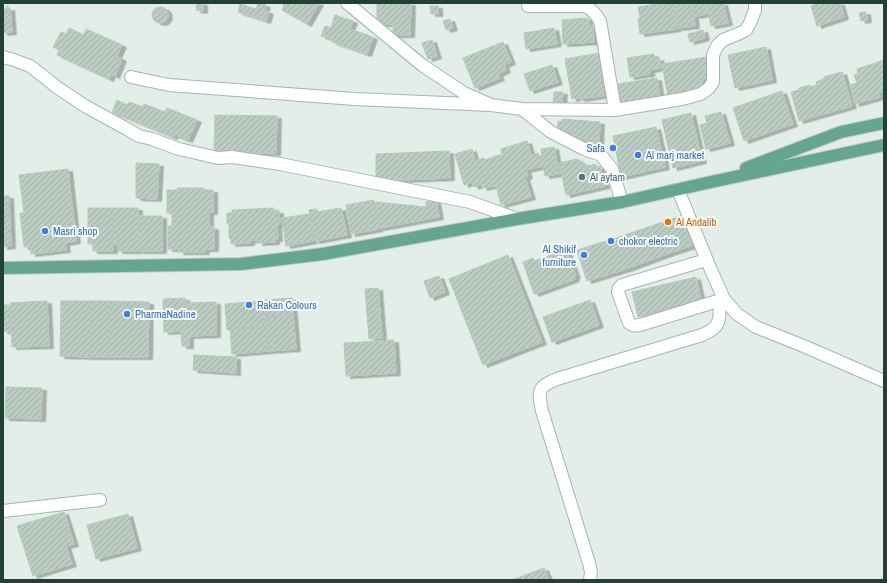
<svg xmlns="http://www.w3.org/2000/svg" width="887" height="583" viewBox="0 0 887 583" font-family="'Archivo Narrow',sans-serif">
<defs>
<pattern id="building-hatch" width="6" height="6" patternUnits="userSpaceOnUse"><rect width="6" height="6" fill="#bbccc3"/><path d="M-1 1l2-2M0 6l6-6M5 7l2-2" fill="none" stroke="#a0b0a8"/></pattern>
<filter id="shadow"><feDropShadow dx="4.5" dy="2.5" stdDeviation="0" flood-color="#0004"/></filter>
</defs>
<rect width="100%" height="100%" fill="#e3eee8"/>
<path fill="url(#building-hatch)" stroke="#b5c8be" filter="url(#shadow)" d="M3 3 4 9 10 8 12 32 3 33Z
M197 3H203V11L196 10Z
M258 3 266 5 264 10 269 12 266 21 238 12 240 4 256 9Z
M284 3H319L307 24 282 10 284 6 283 5Z
M377 3H411L410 35H393V24H380V19H377Z
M663 3H673L677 29 640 34 638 19 640 18 638 7Z
M675 3H692L695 26 678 28Z
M705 3 707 14 695 16 693 5Z
M706 3H723L728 23 711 26Z
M819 3H828L829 5 835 3H840L844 17 817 26 811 6Z
M430 6H438V14H431Z
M152 15a8 8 0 1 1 16 0a8 8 0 1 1-16 0Z
M866 12 867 20 861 21 859 13Z
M335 15 353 21 350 29 373 37 367 54 332 42V39L321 36 325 26 331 28Z
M588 18V26H593L594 42 563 44 562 20Z
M450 19 453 28 446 30 443 21Z
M69 28 84 35 86 29 122 45 117 56 122 59 115 76 111 74 109 79 57 55 59 50 53 47 61 32 66 34Z
M554 28 557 44 526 49 524 33Z
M703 30 705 38 690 42 688 34Z
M432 40 437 56 428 59 422 43Z
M503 42 511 62 504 65 506 70 498 74 500 78 475 88 463 58Z
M766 47 772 80 735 88 728 55Z
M600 53 607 95 580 99V97L572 99 565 59Z
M654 54 655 59 659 58 661 68 650 70V74L630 77 627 58Z
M707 57 710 69 697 92 668 97 662 64Z
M884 60V91L879 93 880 97 855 104 850 85 857 83 854 75 858 74 857 69Z
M552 65 558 82 530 91 524 74Z
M842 72 852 106 799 121 791 92 799 90V88L810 85V87L817 85 816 82 824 79V77Z
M657 78 660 98 621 104 618 84Z
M782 91 793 124 744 141 733 108Z
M554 92H563L562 103 553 102Z
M117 100 127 105 129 102 143 107 144 104 165 112 167 108 197 120 188 140 174 135 173 137 112 112Z
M721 112 730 143 706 149 700 125 707 123 705 116Z
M691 113 702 161 673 168 662 120Z
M215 115 277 116 276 153 214 152Z
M562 119 600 122 599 144 587 143V140L574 138V133L557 131 558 121 562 122Z
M656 127 665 167 621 177 613 136Z
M527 141 531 155 538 153 543 166 526 170 528 176 525 178 531 197 501 205 496 186 493 187 485 160 502 154 501 149Z
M554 147 559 174 545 176 541 149Z
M472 149 475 161 484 158 492 186 483 188 481 184 474 187 472 182 464 185 455 154Z
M449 151 450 178 376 181V154Z
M577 159 588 166 596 164V167L600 166 605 186 566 195 559 163Z
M136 163 159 164 157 199 136 198Z
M68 169 76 241 65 243 66 250 31 254V247H24L20 213H24L19 175Z
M177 188H204V190H213V212H209V227H214V249H205V252H179V249H168V226H172V213H167V190H177Z
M3 196H9L11 246 3 247Z
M374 200 379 229 351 234 346 205Z
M436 201 439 217 380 228 376 202 426 207V202Z
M88 208H113V251H93V244H88Z
M113 208H138V251H118V244H113Z
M274 208V211H279L280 224 277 225 278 239H275V242L258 243V240H250V243L231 244V239L229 238V224H227V213H232V210Z
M341 208 347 235 315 241 309 210 317 209V212Z
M309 214 313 241 286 246 282 218Z
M684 215 694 245 667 254 657 224Z
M139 216H162V251H139Z
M657 224 667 254 629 268 619 237Z
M619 237 629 268 587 281 577 250Z
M565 250 566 252H567L576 276H574L575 279 534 294 523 262 533 258 534 261Z
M508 255 542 342 483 365 449 279Z
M439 276 445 292 430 298 424 281Z
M696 277 701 301 679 306 680 307 638 317 632 292Z
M378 288 382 338 369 339 365 289Z
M185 298 186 331 164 332 163 299Z
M292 298 293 315 266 317 265 300Z
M590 300 599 325 552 342 543 317Z
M47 301 49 346 12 347 10 303Z
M61 301H91L90 357 60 356Z
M91 301H109V357H90Z
M109 301 149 302 148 357H109Z
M263 301 265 327 227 330 225 304Z
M216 302V335L189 336V346H182L181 332H187V303Z
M3 305H9L10 331H3Z
M293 315 296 349 268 351 266 317Z
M267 326 268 351 232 354 230 329Z
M394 340 396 373 346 376 344 343Z
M194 355 236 357V373L193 370Z
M6 387 42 388 41 419 5 418Z
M64 512 74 544 66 546 72 564 33 576 17 526Z
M128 514 137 548 96 559 87 525Z
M544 568 549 580H512Z"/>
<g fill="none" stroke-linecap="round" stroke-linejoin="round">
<defs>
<path id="minor" d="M347 3 422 65 464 93 491 105 522 109 551 132 584 149 601 155 612 169 622 202
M528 6H585C592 9 596 14 600 21L615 110
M3 57 14 60 30 66 39 73 58 88 85 106 127 129 139 136 152 139 179 149 218 158 232 157 280 164 470 202 517 219
M131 77 169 85 355 99 491 105
M522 109 615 110 682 99 701 94 709 88 713 82V55L717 46 723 40 738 34 746 30 750 23 755 10V3
M678 190 711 270 724 299 737 314 756 327 806 347 884 381
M706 260 622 285 619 288 618 292 629 323C633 326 635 326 640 325L724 299
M3 511 100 500
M590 580 591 572 589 563 542 411C538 391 537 387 557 379L702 335C722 327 719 320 720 301"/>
<path id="major" d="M746 168 841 132 884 123
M3 268 241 264 323 254 517 219 622 202 711 182 884 145"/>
</defs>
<use href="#minor" stroke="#a5b6af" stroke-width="14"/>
<use href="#major" stroke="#c1cac6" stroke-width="14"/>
<use href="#minor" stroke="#fff" stroke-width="12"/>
<use href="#major" stroke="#66a68e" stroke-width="12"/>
</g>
<g fill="#3f7fe0" stroke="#f4faf6" stroke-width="1.5">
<circle cx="613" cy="148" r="4"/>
<circle cx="638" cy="155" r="4"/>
<circle cx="45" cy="231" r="4"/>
<circle cx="611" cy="241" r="4"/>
<circle cx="584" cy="255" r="4"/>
<circle cx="249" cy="305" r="4"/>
<circle cx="127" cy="314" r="4"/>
</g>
<circle fill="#5c6f8a" stroke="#f4faf6" stroke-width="1.5" cx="582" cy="177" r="4"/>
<circle fill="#e8710a" stroke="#f4faf6" stroke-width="1.5" cx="668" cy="222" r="4"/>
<g text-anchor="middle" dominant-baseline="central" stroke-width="4" stroke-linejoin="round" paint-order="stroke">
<g font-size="11" fill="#366cbe" stroke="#f4faf6" text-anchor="start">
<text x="605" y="148" text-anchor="end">Safa</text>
<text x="646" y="155">Al marj market</text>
<text x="53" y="231">Masri shop</text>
<text x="619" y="241">chokor electric</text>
<text x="576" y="249" text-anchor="end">Al Shikif<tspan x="576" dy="13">furniture</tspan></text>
<text x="257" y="305">Rakan Colours</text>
<text x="135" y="314">PharmaNadine</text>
</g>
<g font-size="11" fill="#4e5e75" stroke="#f4faf6" text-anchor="start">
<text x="590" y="177">Al aytam</text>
</g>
<g font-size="11" fill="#c56008" stroke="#f4faf6" text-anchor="start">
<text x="676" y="222">Al Andalib</text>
</g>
</g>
<rect width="887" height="583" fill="none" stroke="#224035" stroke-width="8"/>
</svg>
